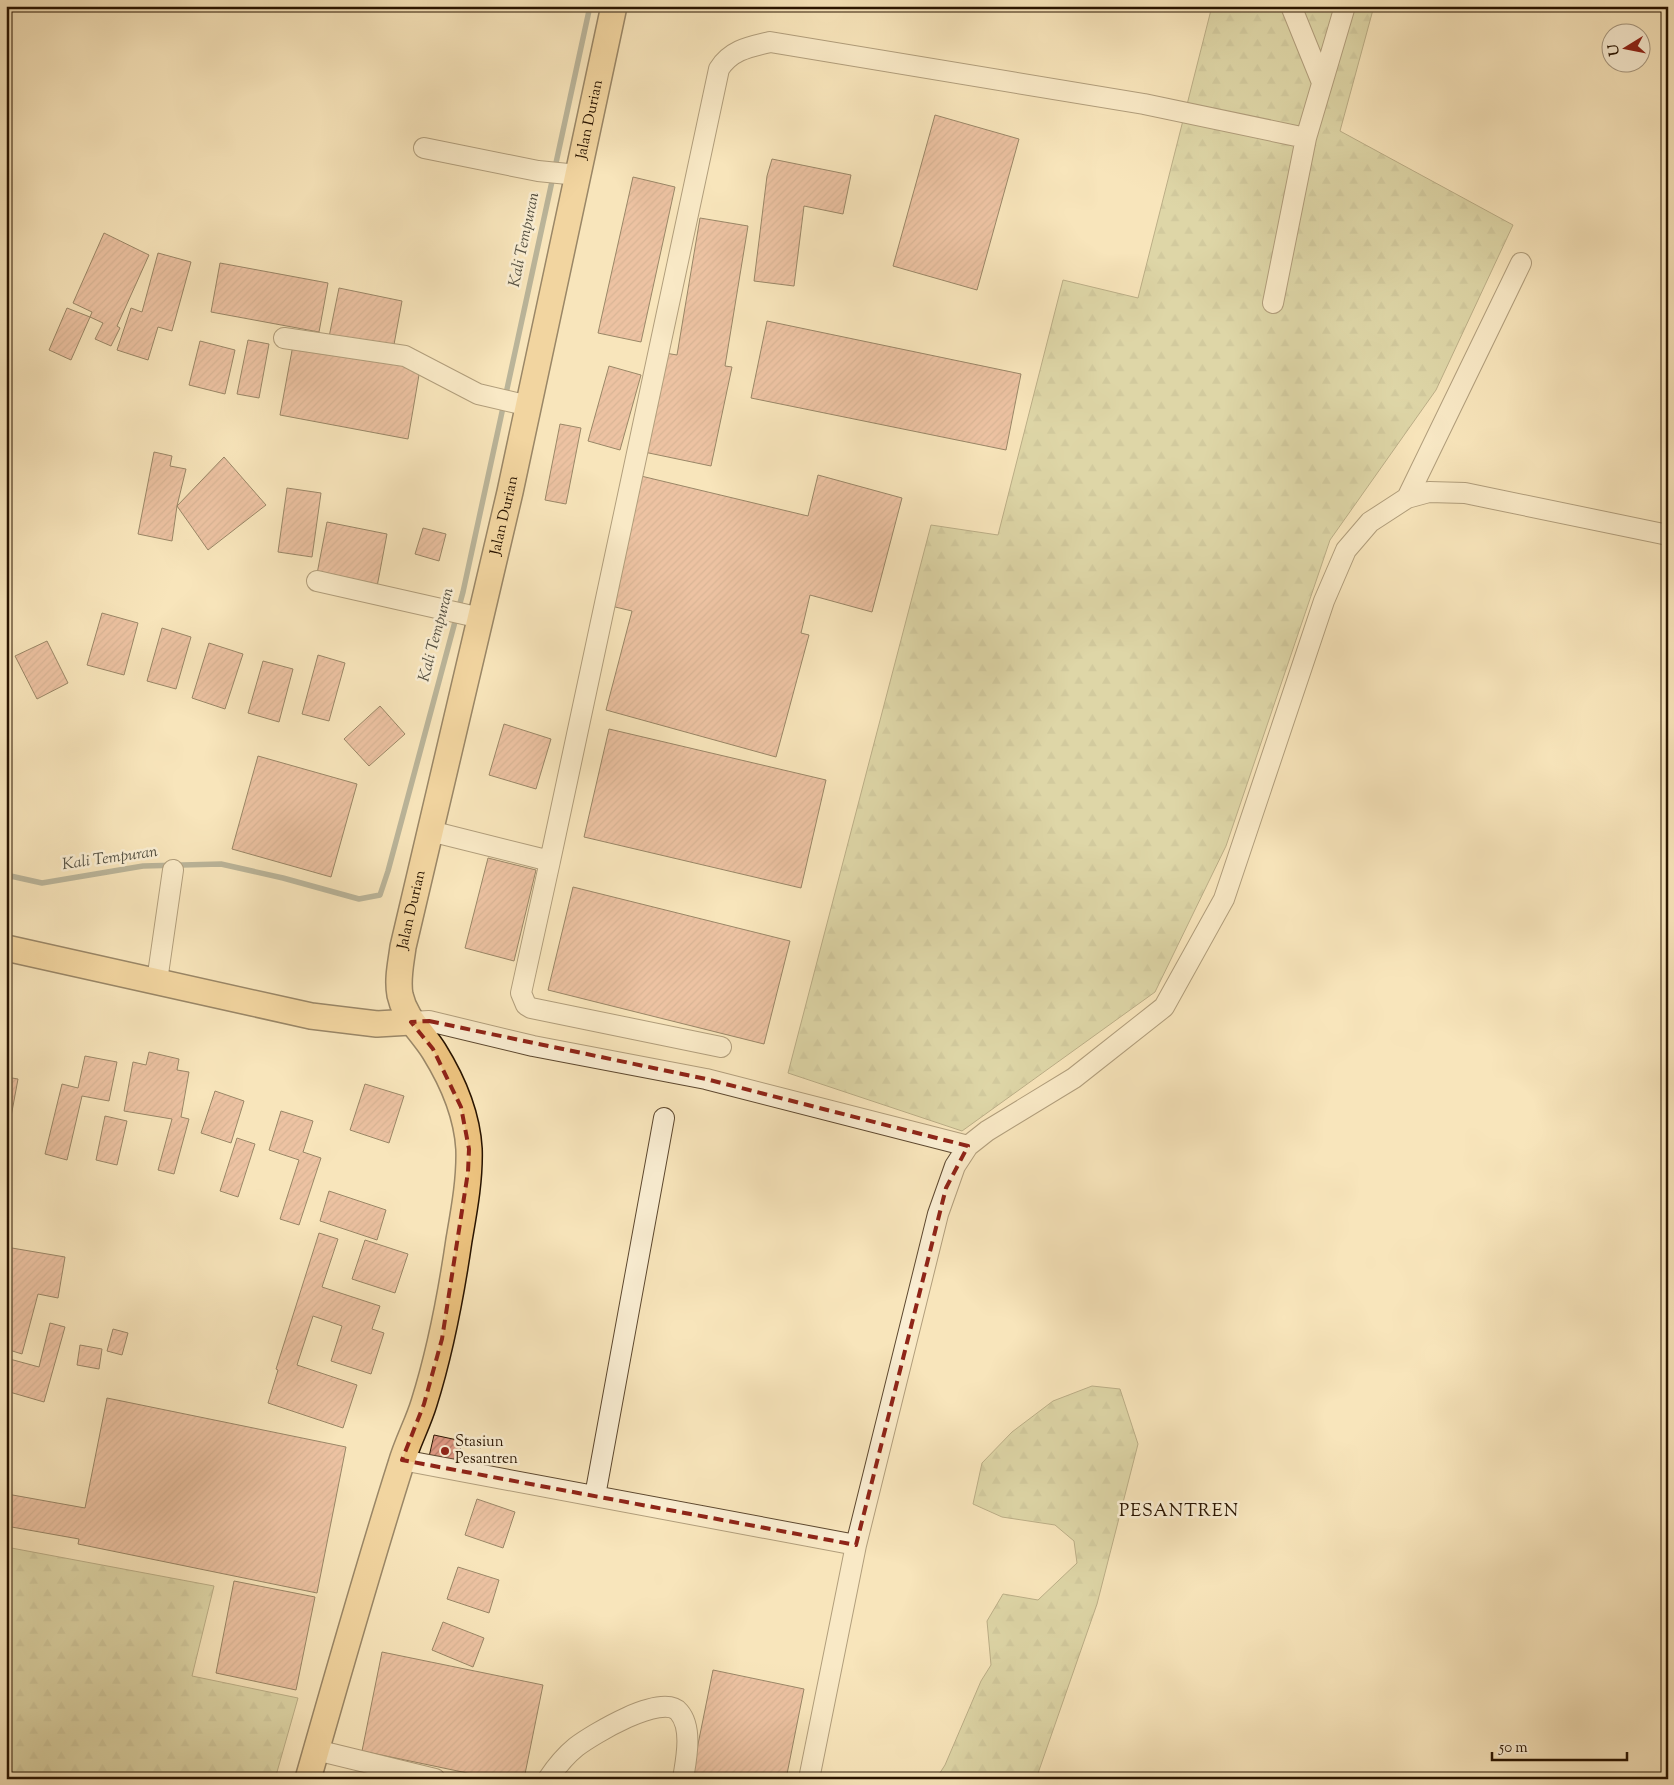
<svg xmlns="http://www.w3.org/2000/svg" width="1674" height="1785" viewBox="0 0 1674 1785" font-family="'Sorts Mill Goudy',serif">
<defs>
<pattern id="forest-firs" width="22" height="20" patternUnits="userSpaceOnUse" patternTransform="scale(1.25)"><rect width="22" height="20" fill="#bfc48f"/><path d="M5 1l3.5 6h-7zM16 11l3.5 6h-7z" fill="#a4a87a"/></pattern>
<pattern id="building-hatch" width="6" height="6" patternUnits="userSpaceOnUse" patternTransform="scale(1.25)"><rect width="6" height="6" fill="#df9883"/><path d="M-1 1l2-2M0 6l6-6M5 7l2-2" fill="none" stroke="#b57b69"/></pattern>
</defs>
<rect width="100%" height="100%" fill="#f8e5bb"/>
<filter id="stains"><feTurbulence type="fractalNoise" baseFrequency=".004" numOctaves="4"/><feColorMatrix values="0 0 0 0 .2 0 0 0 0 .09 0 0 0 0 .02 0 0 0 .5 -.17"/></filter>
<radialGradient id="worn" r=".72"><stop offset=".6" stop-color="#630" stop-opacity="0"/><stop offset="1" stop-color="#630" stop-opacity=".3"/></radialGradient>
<path fill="url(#forest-firs)" stroke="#746c48" d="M1212 6H1374L1340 131 1513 225 1436 390 1330 540 1226 846 1155 992 962 1131 788 1073 931 525 998 535 1063 280 1138 298Z
M1092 1386 1120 1389 1138 1444 1097 1604 1036 1779H936L945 1765 981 1681 991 1665 987 1621 1003 1594 1038 1600 1077 1563 1074 1541 1055 1525 1002 1517 973 1504 982 1463 1012 1432 1053 1401Z
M6 1547 214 1586 192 1676 298 1698 275 1779H6Z"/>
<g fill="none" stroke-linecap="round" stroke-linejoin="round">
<path stroke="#70796f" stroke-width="5.5" d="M6 875 42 883 143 866 221 864 283 878 359 899 380 895 388 871 463 592 590 6"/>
</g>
<path fill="url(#building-hatch)" stroke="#291400" d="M935 115 1019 139 977 290 893 266Z
M772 159 851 175 843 214 804 206 794 286 754 281 767 176Z
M633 177 675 187 641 342 598 333Z
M700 218 748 226 725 366 732 367 711 466 644 452 665 353 677 355Z
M104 233 149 255 117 326 120 328 111 346 95 339 103 323 90 317 92 312 73 303Z
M158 253 191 262 172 331 158 327 148 360 117 350 131 308 142 312Z
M220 263 328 283 319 332 211 312Z
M339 288 402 301 393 350 329 337Z
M67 308 90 317 71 360 49 350Z
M767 321 1021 374 1006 450 751 398Z
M248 340 269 344 259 398 237 394Z
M200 341 235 350 225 394 189 385Z
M293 345 420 369 408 439 280 415Z
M609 366 641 375 620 450 588 441Z
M560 424 581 428 566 504 545 500Z
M154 452 172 456 170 466 186 469 177 506 172 541 138 534Z
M224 457 266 505 208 550 177 506Z
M818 475 902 498 872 612 810 595 801 633 809 635 776 757 606 710 632 611 611 606 641 476 808 516Z
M287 488 321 493 312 557 278 552Z
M327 522 387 534 376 592 316 579Z
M423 528 446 534 439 561 415 554Z
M102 613 138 623 124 675 87 665Z
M162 628 191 637 176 689 147 681Z
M47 641 68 683 37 699 15 656Z
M209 643 243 654 225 709 192 698Z
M318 655 345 663 329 721 302 714Z
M263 661 293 669 279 722 248 713Z
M380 706 405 734 369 766 344 739Z
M504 724 551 739 536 789 489 775Z
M609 729 826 780 801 888 584 837Z
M258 756 357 784 331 877 232 849Z
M488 858 536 870 514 961 465 948Z
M573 887 790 941 764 1044 548 990Z
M149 1052 179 1059 177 1070 189 1072 181 1117 189 1119 174 1174 158 1170 172 1119 124 1111 133 1062 146 1065Z
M85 1056 117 1062 109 1101 82 1096 67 1160 45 1154 62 1084 78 1088Z
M6 1077 18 1079 6 1144Z
M365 1084 404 1096 389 1143 350 1130Z
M215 1091 244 1101 231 1143 201 1133Z
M281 1111 313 1121 303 1152 321 1158 299 1225 280 1219 299 1160 269 1150Z
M105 1116 127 1121 117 1165 96 1160Z
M237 1138 255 1144 238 1197 220 1191Z
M329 1191 386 1210 377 1240 320 1221Z
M319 1233 338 1239 322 1287 380 1306 372 1329 384 1333 371 1374 331 1361 342 1326 313 1316 297 1365 357 1385 343 1428 268 1403 278 1370 276 1369Z
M365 1240 408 1254 395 1293 352 1279Z
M6 1247 65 1257 58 1298 38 1294 22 1354 6 1349Z
M50 1323 65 1327 44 1402 6 1391V1358L39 1367Z
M113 1329 128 1333 122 1355 107 1351Z
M80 1345 102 1349 99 1369 77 1365Z
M107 1398 346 1447 317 1593 78 1544 79 1539 6 1526 7 1494 85 1508Z
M434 1435 462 1441 456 1467 428 1461Z
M477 1499 515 1512 503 1548 465 1535Z
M458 1567 499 1580 489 1613 447 1599Z
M234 1581 315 1597 296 1690 216 1673Z
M443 1622 484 1638 473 1667 432 1650Z
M382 1652 543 1685 524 1779H496L362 1751Z
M713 1670 804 1689 786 1779H691Z"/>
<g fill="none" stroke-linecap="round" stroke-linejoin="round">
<defs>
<path id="minor" d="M1291 6 1321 80
M424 148 538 171 578 175
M1273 303 1306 138
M284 338 405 356 478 394 529 406
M1407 498 1521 263
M317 581 481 618
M430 831 550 861 719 69C731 50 749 47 770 42L1144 104 1306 138 1345 6
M550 861 521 993 526 1005 531 1008 721 1047
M157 981 173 870
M411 1022 429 1021 533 1046 706 1079 968 1146
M402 1460 856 1545
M595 1496 664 1118
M316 1750 435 1779
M548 1779C556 1767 565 1756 576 1747 592 1735 662 1692 679 1712 693 1728 686 1760 683 1779
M809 1779 856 1545 938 1214 955 1166 968 1146 987 1131 1074 1078 1164 1007 1224 899 1324 601 1346 550 1370 522 1407 498 1429 492 1465 493 1668 535"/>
<g id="major">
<path d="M6 948 311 1016 377 1024 411 1022"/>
<path id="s1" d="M308 1779C338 1674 368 1568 401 1464 407 1443 418 1423 424 1403 441 1349 451 1295 459 1240 464 1211 470 1179 469 1149 467 1114 452 1080 434 1051 422 1032 405 1018 400 995 397 979 401 963 403 947L510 492 614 6"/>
</g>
</defs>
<use href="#minor" stroke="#5d482f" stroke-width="22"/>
<use href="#major" stroke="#291400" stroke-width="28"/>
<use href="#minor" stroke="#faeed3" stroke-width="20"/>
<use href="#major" stroke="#ecc27e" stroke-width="25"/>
</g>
<path d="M0 0H1674V1785H0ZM429 1021 706 1079 968 1146 946 1188 856 1545 402 1460 424 1404 442 1339 468 1172 469 1149 461 1107 433 1049 411 1022Z" fill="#f8e5bb" fill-opacity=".55" fill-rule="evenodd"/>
<path fill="none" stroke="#8f2418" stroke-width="4" stroke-dasharray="10 6" stroke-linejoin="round" d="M429 1021 706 1079 968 1146 946 1188 856 1545 402 1460 424 1404 442 1339 468 1172 469 1149 461 1107 433 1049 411 1022Z"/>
<circle fill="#8f2418" stroke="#faeed3" stroke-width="2" cx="445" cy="1451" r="5"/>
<g text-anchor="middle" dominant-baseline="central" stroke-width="5" stroke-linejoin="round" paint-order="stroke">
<g font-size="15" fill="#291400" stroke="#faeed3">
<text stroke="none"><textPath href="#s1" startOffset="1720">Jalan Durian</textPath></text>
<text stroke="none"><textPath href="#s1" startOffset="1315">Jalan Durian</textPath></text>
<text stroke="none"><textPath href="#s1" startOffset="910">Jalan Durian</textPath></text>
</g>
<g font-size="15" fill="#291400" stroke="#faeed3" text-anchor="start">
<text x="455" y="1442">Stasiun<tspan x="455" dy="17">Pesantren</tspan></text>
</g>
<g font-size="16" font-style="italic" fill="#534f41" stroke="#faeed3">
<text transform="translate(525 240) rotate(-78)">Kali Tempuran</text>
<text transform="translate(437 635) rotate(-75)">Kali Tempuran</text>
<text transform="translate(110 859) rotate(-8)">Kali Tempuran</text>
</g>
<g font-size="18" letter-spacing="1" fill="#291400" stroke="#faeed3">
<text x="1179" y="1512">PESANTREN</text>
</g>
</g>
<rect width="1674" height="1785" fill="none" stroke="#f8e5bb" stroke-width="25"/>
<rect x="8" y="8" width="1659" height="1770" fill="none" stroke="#291400" stroke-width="2.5"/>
<rect x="12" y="12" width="1649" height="1760" fill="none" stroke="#291400"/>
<g transform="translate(1626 48) rotate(260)"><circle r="24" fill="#faeed3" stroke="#a6977f"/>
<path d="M0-4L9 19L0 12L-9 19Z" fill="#8f2418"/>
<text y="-8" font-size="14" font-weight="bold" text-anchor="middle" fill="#291400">U</text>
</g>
<path d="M1492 1752v8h135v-8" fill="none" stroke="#291400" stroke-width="2.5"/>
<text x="1499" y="1752" font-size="15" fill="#291400" stroke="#faeed3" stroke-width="4" paint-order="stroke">50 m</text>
<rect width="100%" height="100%" filter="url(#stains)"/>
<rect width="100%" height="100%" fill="url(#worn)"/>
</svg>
